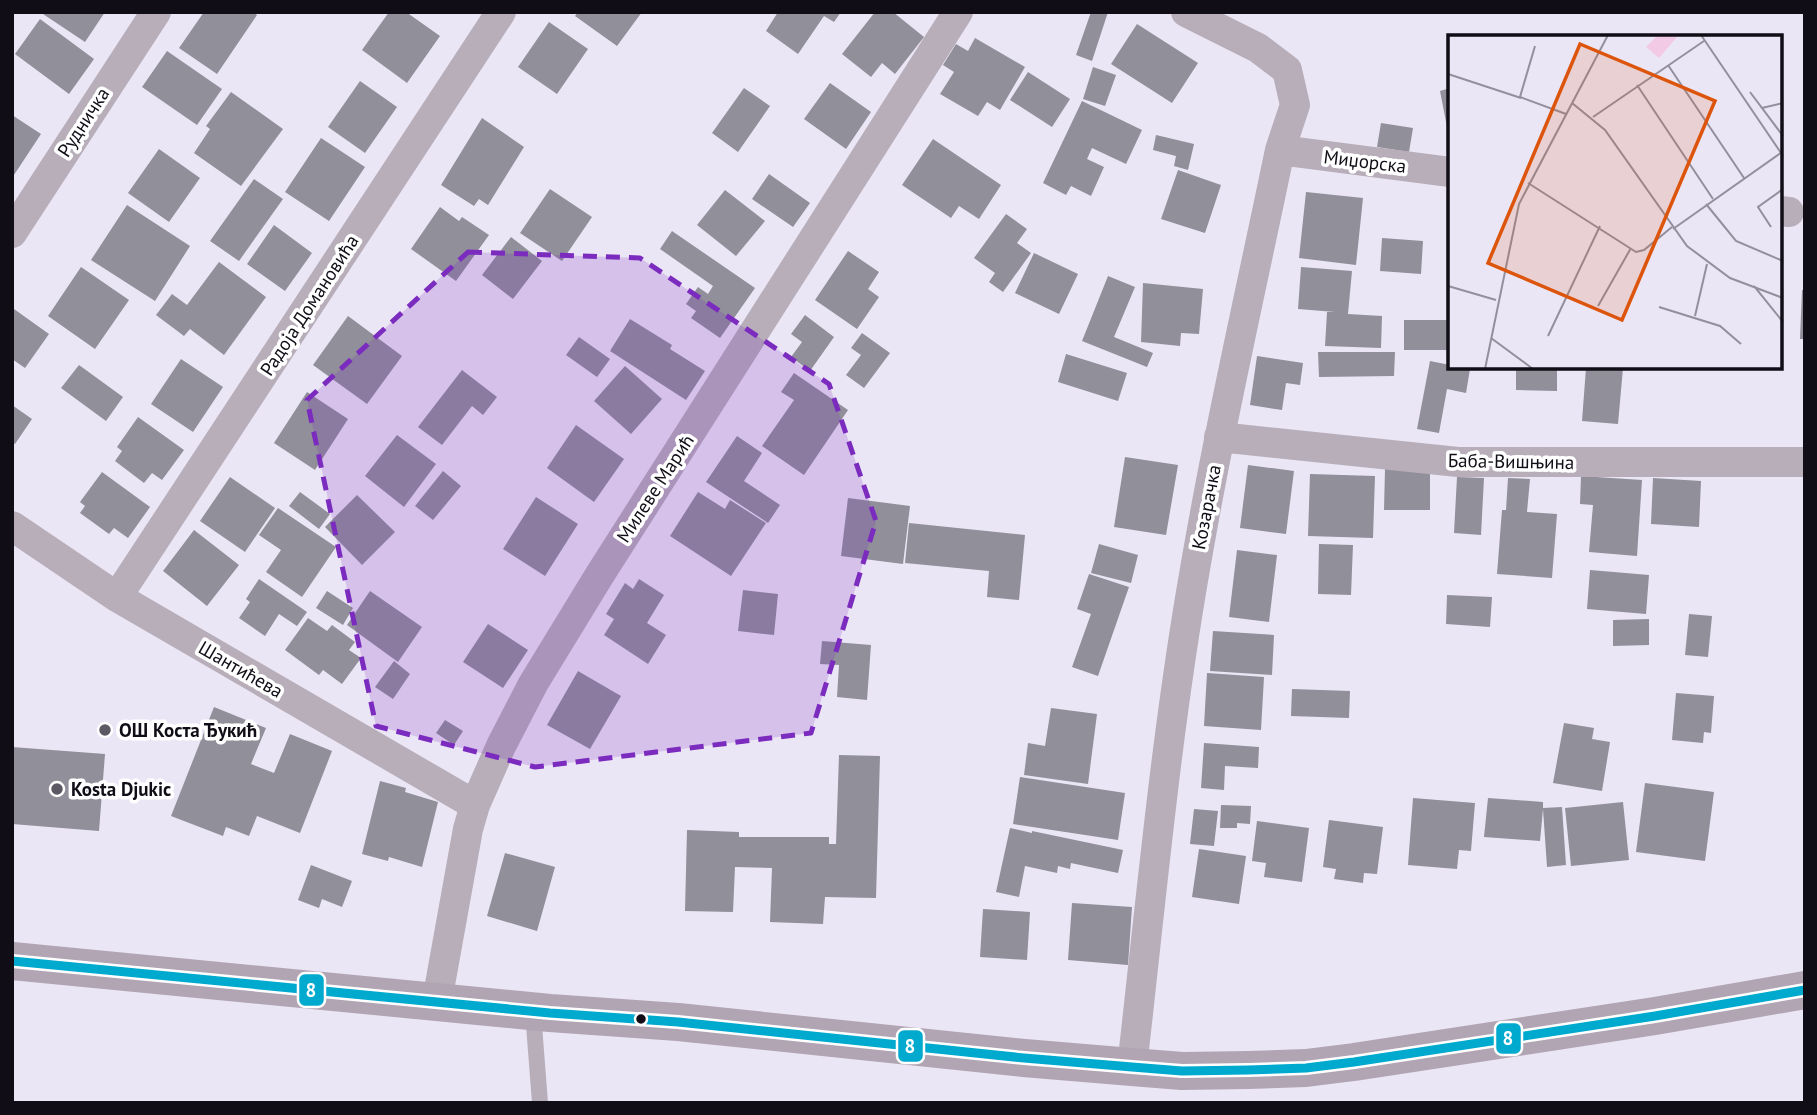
<svg xmlns="http://www.w3.org/2000/svg" width="1817" height="1115" viewBox="0 0 1817 1115" font-family="'PT Sans',sans-serif">
<rect width="100%" height="100%" fill="#ebe6f5"/>
<path fill="#908f9a" d="M40 12H105L85 42Z
M204 12H253L257 15 217 74 179 48Z
M389 12H406L440 36 407 83 362 50Z
M578 12H642L617 46 575 16Z
M778 12H841L834 22 824 16 798 54 766 31Z
M875 12H893L924 37 895 74 882 63 871 77 842 54Z
M1091 12H1108L1092 61 1076 55Z
M40 19 94 59 69 94 15 54Z
M549 22 588 49 557 94 518 67Z
M1137 24 1198 63 1172 103 1111 64Z
M975 38 1025 67 1000 110 987 102 978 116 940 94 954 72 943 65 956 44 968 51Z
M167 51 222 89 197 125 142 87Z
M1093 67 1116 75 1105 106 1083 99Z
M1028 72 1070 99 1052 127 1010 100Z
M360 81 397 107 365 153 328 127Z
M830 83 871 112 846 149 804 119Z
M744 88 770 106 738 152 712 133Z
M1450 88V132H1448L1440 91Z
M231 92 283 129 241 186 194 153 210 129 206 126Z
M1082 101 1142 130 1126 164 1092 148 1087 159 1104 167 1091 196 1071 186 1066 195 1043 183Z
M12 115 41 134 12 178Z
M482 118 524 147 488 205 479 199 474 206 441 185Z
M1381 123 1413 128 1409 152 1377 147Z
M1156 135 1194 144 1188 170 1174 166 1176 156 1153 150Z
M321 138 365 167 329 221 285 192Z
M933 139 1001 185 979 219 959 206 951 218 902 185Z
M159 149 200 178 169 222 128 193Z
M1178 170 1221 185 1205 233 1161 219Z
M769 174 810 203 793 227 752 199Z
M254 179 283 199 239 261 210 241Z
M550 189 592 217 562 261 520 233Z
M725 190 765 221 736 256 697 225Z
M1306 192 1363 198 1356 265 1299 258Z
M127 205 190 246 155 301 91 260Z
M440 207 459 221 462 217 489 235 456 281 411 249Z
M1006 214 1027 229 1017 243 1031 253 1003 292 989 282 995 273 974 258Z
M274 225 312 253 285 291 247 264Z
M672 231 755 288 720 338 691 318 696 311 686 304 698 287 708 294 713 286 660 249Z
M511 237 542 261 513 299 482 275Z
M1382 238 1423 241 1421 274 1380 271Z
M848 251 879 272 868 289 879 297 857 329 815 300Z
M1034 253 1078 274 1059 314 1015 293Z
M219 262 266 297 224 355 190 329 184 336 156 315 172 294 187 305Z
M81 267 129 300 95 349 48 316Z
M1301 267 1352 271 1348 314 1382 316 1381 348 1325 346 1327 312H1335L1298 309Z
M1108 276 1135 287 1114 337 1153 353 1147 367 1082 341Z
M1143 283 1203 289 1199 334 1181 333 1180 346 1141 342Z
M1802 290H1805V339H1800Z
M14 309 49 334 25 368 12 359Z
M805 315 834 337 810 371 791 357 802 342 791 334Z
M348 316 402 356 367 404 313 365Z
M630 319 672 345 670 349 705 371 686 400 610 351Z
M1404 320H1450V350H1404Z
M862 333 890 353 864 388 846 375 861 355 851 348Z
M579 337 610 359 597 377 566 355Z
M1318 352H1395L1394 376 1319 377Z
M1066 354 1127 373 1118 401 1058 382Z
M1257 356 1303 363 1300 385 1286 383 1282 410 1250 405Z
M181 359 223 387 193 432 151 404Z
M1430 361 1450 365V368L1470 369 1466 393 1447 389 1439 433 1417 429Z
M79 365 123 397 106 421 61 388Z
M625 366 662 399 631 434 594 401Z
M1516 368H1557V391L1516 390Z
M1586 368H1623L1618 424 1582 421Z
M462 370 497 397 483 415 472 406 442 445 418 427Z
M794 373 848 410 804 475 762 446 794 400 781 392Z
M307 392 348 419 315 470 274 443Z
M12 405 32 419 15 444 12 442Z
M138 417 184 450 162 480 152 473 144 483 115 461 122 451 117 447Z
M576 425 624 459 594 502 547 468Z
M397 435 436 464 404 507 365 476Z
M737 436 762 453 744 481 780 505 768 523 706 482Z
M1125 457 1178 465 1166 535 1114 527Z
M1248 465 1294 471 1286 534 1240 528Z
M1385 469 1430 471V510H1384Z
M443 471 461 486 433 520 415 506Z
M102 472 150 507 128 538 114 528 109 534 80 513 85 506 80 502Z
M1310 474 1375 476 1373 538 1308 536Z
M1581 476 1642 480 1637 556 1589 552 1593 505 1580 504Z
M230 477 275 508 245 552 200 521Z
M1457 477 1484 478 1481 535 1454 533Z
M1508 478 1530 479 1527 512 1557 514 1552 578 1497 574 1502 510H1506Z
M1653 478 1701 481 1699 527 1651 524Z
M300 492 330 514 319 529 289 506Z
M698 492 725 509 730 500 766 523 731 576 670 536Z
M357 495 395 532 362 565 325 527Z
M536 497 578 524 545 576 503 549Z
M848 498 910 506 903 564 841 556Z
M278 508 336 547 302 597 266 572 281 550 259 535Z
M909 523 1025 535 1019 600 987 597 989 571 905 563Z
M194 530 239 565 207 606 163 571Z
M1099 544 1138 555 1131 583 1091 573Z
M1319 544 1353 545 1351 595 1318 594Z
M1237 550 1277 555 1269 622 1229 617Z
M1590 570 1649 575 1646 614 1587 609Z
M1089 574 1129 587 1098 676 1072 667 1091 614 1077 609Z
M259 579 307 612 297 626 279 614 265 636 239 618 250 602 246 599Z
M639 579 664 595 647 623 666 635 648 664 604 635 614 619 606 614 625 583 633 589Z
M743 590 778 594 774 635 738 631Z
M327 591 353 608 343 625 316 608Z
M370 591 422 627 398 662 347 625Z
M1447 595 1492 597 1490 627 1446 624Z
M1689 614 1712 616 1708 657 1685 655Z
M308 618 327 631 332 625 355 642 349 650 361 658 342 684 323 670 319 675 285 650Z
M1649 619V645L1613 646V620Z
M488 624 528 650 503 688 463 662Z
M1213 631 1274 635 1272 675 1210 671Z
M822 641 871 645 867 700 837 697 839 665 820 664Z
M394 661 410 674 393 699 375 687Z
M578 671 621 696 590 749 547 725Z
M1207 673 1264 677 1261 730 1204 726Z
M1292 689 1350 691 1349 718 1291 716Z
M1676 693 1714 696 1711 733 1704 732 1703 743 1672 740Z
M214 707 266 728 251 764 274 773 290 734 332 751 300 833 257 816 249 836 226 827 223 836 171 816Z
M1051 708 1097 714 1088 784 1024 775 1028 743 1045 746Z
M445 720 463 731 454 745 436 733Z
M1564 723 1594 728 1592 739 1610 742 1602 791 1553 783Z
M1204 743 1259 747 1258 768 1225 766 1224 790 1201 788Z
M12 747 105 754 99 831 12 824Z
M839 755 880 756 876 898 825 897 823 924 770 922 772 868 735 867 733 912 685 911 687 830 739 832V837H829V844H836Z
M1020 777 1125 793 1118 840 1013 824Z
M380 781 406 788 405 792 438 802 422 867 389 857 388 861 362 854Z
M1645 783 1714 792 1705 861 1636 852Z
M1413 798 1475 803 1471 851 1459 850 1457 869 1408 865Z
M1488 798 1543 802V808L1562 807 1566 865 1547 867 1543 809 1540 841 1484 837Z
M1623 802 1629 860 1571 866 1565 808Z
M1221 805 1251 806 1250 824 1237 823V828H1220Z
M1194 809 1218 811 1214 846 1190 844Z
M1329 820 1383 827 1377 874 1364 873 1363 883 1334 879 1336 869 1323 867Z
M1257 821 1309 828 1302 882 1264 877 1266 863 1252 861Z
M1010 828 1032 833V831L1123 850 1118 873 1071 863 1070 869 1058 866 1057 873 1025 866 1019 897 996 892Z
M1199 849 1246 856 1239 904 1192 897Z
M505 853 555 867 537 931 487 916Z
M311 865 352 881 342 907 322 899 319 908 298 900Z
M1072 903 1132 907 1128 965 1068 960Z
M983 909 1030 912 1027 960 980 957Z"/>
<g fill="none" stroke-linecap="round" stroke-linejoin="round">
<path stroke="#b7aeba" stroke-width="16" d="M533 1012 540 1103"/>
<path stroke="#b7aeba" stroke-width="30" d="M1280 150 1450 172
M1780 211 1789 212
M12 233 156 12
M1219 437 1458 462H1805
M12 526 117 597 475 805
M117 597 501 12
M437 1001 468 829 475 805 501 746 533 684 599 576 958 12
M1132 1067C1151 901 1166 734 1195 569 1219 429 1251 290 1280 150L1295 105 1287 70 1258 48 1186 12"/>
<path stroke="#b1a5b4" stroke-width="38" d="M12 961 550 1013 678 1022 1024 1058 1132 1067 1182 1071 1248 1070 1306 1068 1354 1062 1655 1016 1805 990"/>
<defs>
<path id="bus-1" d="M12 961 550 1013 678 1022 1024 1058 1132 1067 1182 1071 1248 1070 1306 1068 1354 1062 1655 1016 1805 990"/>
</defs>
<use href="#bus-1" stroke="#fff" stroke-width="14"/>
<use href="#bus-1" stroke="#00a9ce" stroke-width="9"/>
</g>
<path fill="#7b2cbf" fill-opacity="0.2" stroke="#7b2cbf" stroke-width="5" stroke-dasharray="14 9" stroke-linejoin="round" d="M468 252 640 258 829 384 876 521 811 733 535 767 376 726 307 400Z"/>
<g fill="#5d5964" stroke="#fff" stroke-width="2.5">
<circle cx="105" cy="730" r="7"/>
<circle cx="57" cy="789" r="7"/>
</g>
<circle fill="#100d16" stroke="#fff" stroke-width="2.5" cx="641" cy="1019" r="6"/>
<g text-anchor="middle" dominant-baseline="central" stroke-width="7" stroke-linejoin="round" paint-order="stroke">
<g font-size="19" fill="#100d16" stroke="#fff">
<text transform="translate(83 122) rotate(-57)">Рудничка</text>
<text transform="translate(1365 161) rotate(7)">Миџорска</text>
<text transform="translate(309 305) rotate(-57)">Радоја Домановића</text>
<text transform="translate(1511 461) rotate(1)">Баба-Вишњина</text>
<text transform="translate(655 488) rotate(-57)">Милеве Марић</text>
<text transform="translate(1206 507) rotate(-79)">Козарачка</text>
<text transform="translate(241 669) rotate(30)">Шантићева</text>
</g>
<g font-size="19" font-weight="bold" fill="#100d16" stroke="#fff" text-anchor="start">
<text x="119" y="730">ОШ Коста Ђукић</text>
<text x="71" y="789">Kosta Djukic</text>
</g>
</g>
<g transform="translate(1448 35)">
<rect width="334" height="334" fill="#ebe6f5"/>
<path d="M209 1 229 2 211 23 198 12Z" fill="#f3cae6"/>
<path fill="none" stroke="#938f9c" stroke-width="2" d="M253 0 335 121M87 11 72 62 118 79M220 30 296 143M0 39 73 63M189 50 265 164M302 57 335 101M124 68 157 95 239 211 282 243 335 263M314 73 335 68M145 82 256 6M80 148 188 217 196 215 224 192M258 169 288 206 335 226M323 192 310 172 335 154M225 194 334 117M0 251 48 265M306 251 335 287M150 271 183 213M211 272 272 291 293 309M247 281 259 229M100 301 152 191M43 303 85 334M37 334 71 169 160 0"/>
<path fill="#dd550c" fill-opacity="0.15" stroke="#dd550c" stroke-width="3.5" d="M132 9 267 66 174 285 40 228Z"/>
<rect width="334" height="334" fill="none" stroke="#100d16" stroke-width="3.5"/>
</g>
<g stroke="#fff" stroke-width="2.5">
<rect x="298" y="973" width="27" height="34" rx="7" fill="#00a9ce"/>
<rect x="1495" y="1022" width="27" height="33" rx="7" fill="#00a9ce"/>
<rect x="897" y="1029" width="27" height="34" rx="7" fill="#00a9ce"/>
</g>
<g font-size="19" text-anchor="middle" font-weight="bold" fill="#fff">
<text x="311" y="997">8</text>
<text x="1508" y="1045">8</text>
<text x="910" y="1053">8</text>
</g>
<rect width="1817" height="1115" fill="none" stroke="#100d16" stroke-width="28"/>
</svg>
